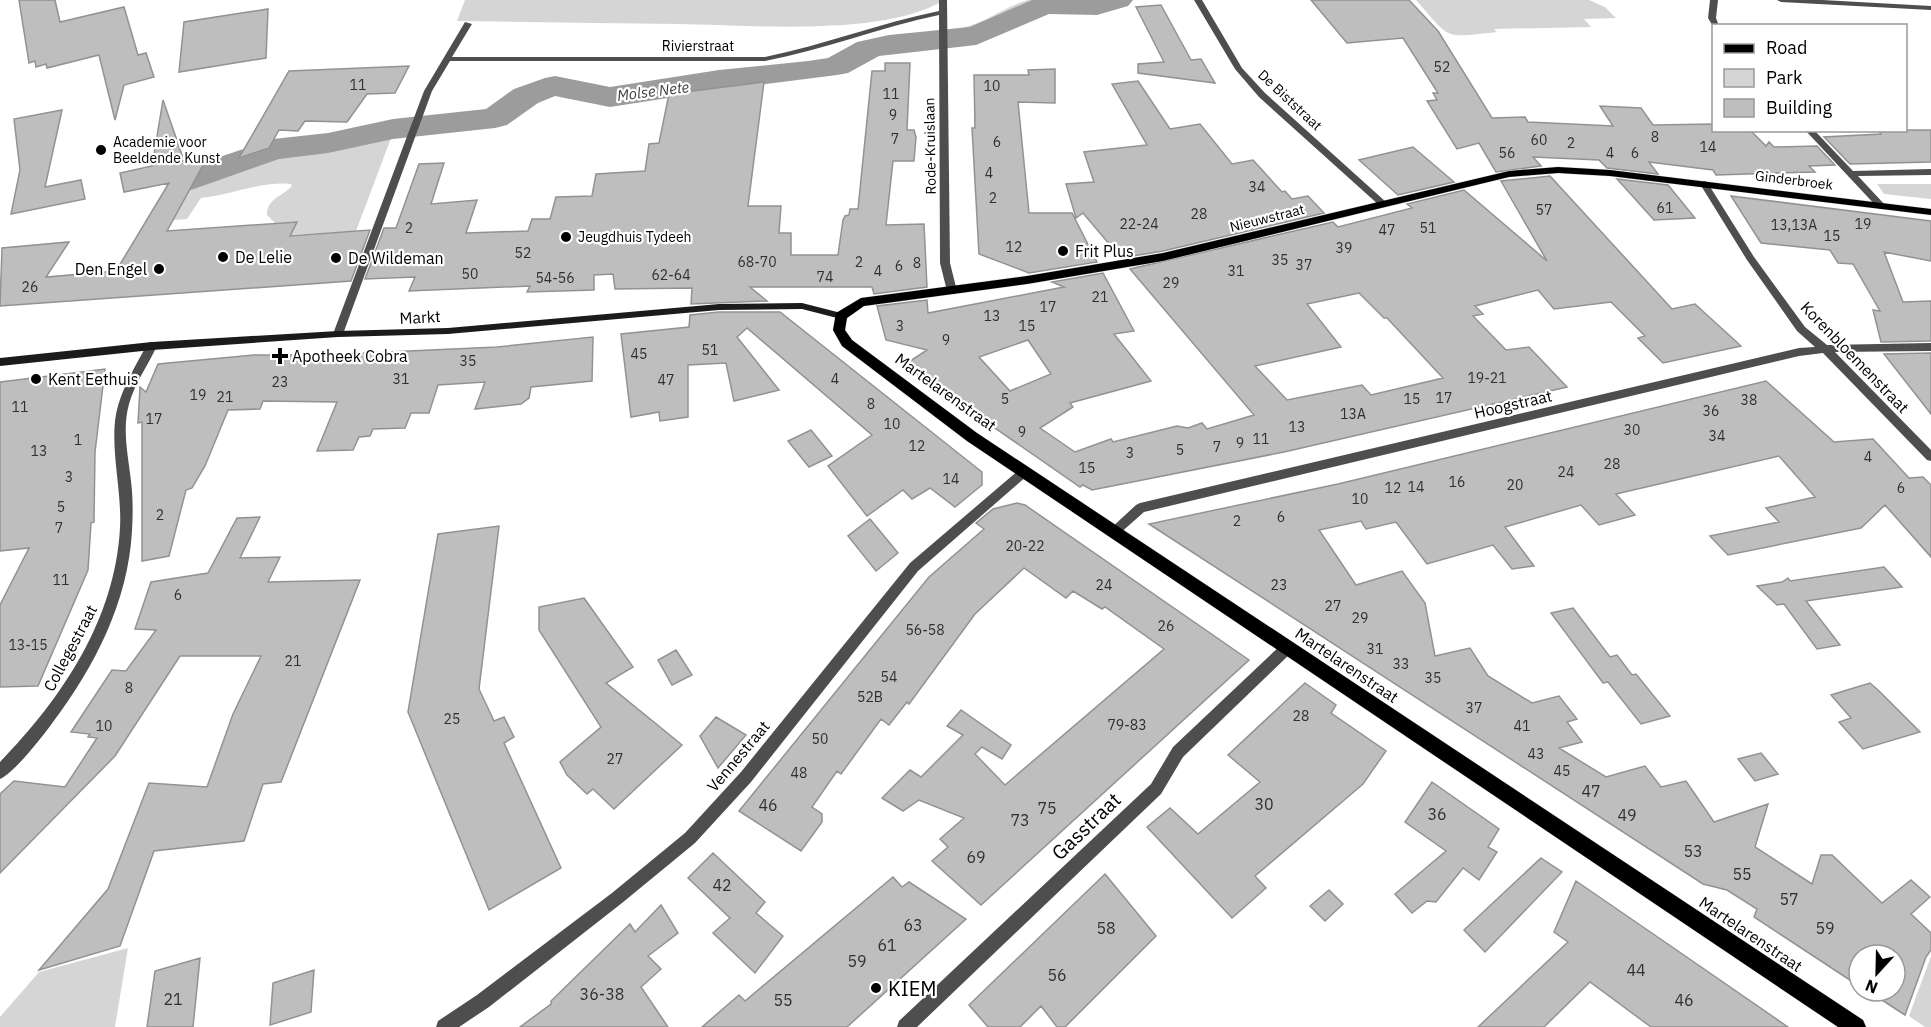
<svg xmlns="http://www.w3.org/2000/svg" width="1931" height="1027" viewBox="0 0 1931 1027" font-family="'IBM Plex Sans',sans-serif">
<rect width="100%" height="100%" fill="#fff"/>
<path fill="#d5d5d5" d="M465 0H944C885 37 750 25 680 24 605 23 531 22 457 21Z
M1028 0H1118L1097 6 1047 5 1027 11 976 36 951 38V29C980 28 1000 8 1028 0Z
M1416 0H1589L1605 7 1616 18 1584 19 1591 27 1494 29 1497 32C1443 38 1451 40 1416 0Z
M393 133 356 231 291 235 297 222 275 223 267 215C267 198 282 197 292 186L291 184C260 181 232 195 201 198L187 219 173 220 176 185 198 180 272 152Z
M1877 184H1931V199L1884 194Z
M128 948 115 1027H0V1017L39 972Z
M1931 956V1027H1925L1909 1016Z"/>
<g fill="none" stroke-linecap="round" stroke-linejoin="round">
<path fill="#9c9c9c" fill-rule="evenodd" d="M1032 0H1133L1128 6 1097 15 1049 14 976 45 879 56 848 73 837 75 719 90 610 107 555 96 538 103 507 125 495 128 393 139 328 153 279 159 191 190 178 187 173 179 178 171 273 139 328 133 393 119 486 109 514 89 545 78 555 76 610 87 719 70 808 61 828 58 857 42 889 35 970 27Z"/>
</g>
<path fill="#bebebe" stroke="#929292" stroke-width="1.5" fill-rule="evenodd" d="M19 0H55L60 22 124 7 138 55 146 53 154 77 124 85 115 120 99 55 47 68 46 64 36 67 35 61 29 63Z
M1311 0H1409L1438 31 1492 118 1525 117 1528 122 1613 126 1600 106 1641 108 1653 125 1713 124V130H1750L1766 146 1769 142 1774 147 1817 146 1835 165 1809 166 1815 172 1716 175 1713 170 1649 162 1658 174 1607 168 1599 160 1533 157 1541 166 1496 172 1479 143 1457 149 1427 101 1437 100 1433 93H1438L1403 38 1347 43Z
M1161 5 1191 60 1201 59 1215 83 1138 73V64L1164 62 1136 7Z
M268 9 266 58 179 72 184 22Z
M885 63H910L907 130H914L916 137 914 161H893L886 225 924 224 927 287 874 294 872 287H750L767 301 691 304 692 288 615 289 613 274 594 275V290L527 292 530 286 409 291 415 277 365 279 384 228H396L419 164 444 163 431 204 477 200 466 233 528 231 532 219H550L556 197 592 196 596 174 645 171 649 144 659 143 669 94 764 82 748 206H781L779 233H791V255H838L843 220 845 216 849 215 850 209H858L872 71H885Z
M409 66 395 93 367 94 347 122 305 121 298 131 279 130 269 148 239 158 289 71Z
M1055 69V103L1018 102 1029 213H1072L1097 262 1029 273 979 254 972 128H975L974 75H1029L1028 70Z
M1138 81 1170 129 1200 124 1232 164 1253 160 1282 192 1285 191 1292 199 1308 196 1324 213 1163 251 1121 258 1083 213 1076 218 1066 184 1094 182 1084 152 1147 145 1112 84Z
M163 100 182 155V161L208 156 167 231 297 222 290 236 370 230 351 281 0 306 2 248 69 242 46 277 116 271 169 183 124 192 120 173 152 166Z
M62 110 45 187 81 180 85 199 11 214 20 170 14 119Z
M1878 130H1931V162L1850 164 1824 137 1881 134Z
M1413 147 1454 182 1398 195 1359 160Z
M1550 176 1672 309 1695 304 1741 346 1663 363 1638 338 1645 336 1611 302 1554 309 1538 290 1475 306 1483 314 1473 316 1506 350 1529 347 1567 387 1284 452 1092 490 1083 485 1080 487 904 365 927 350 886 340 877 306 927 300 928 313 1064 287 1052 282 1103 273 1134 331 1114 334 1151 381 1070 403 1073 407 1040 428 1075 452 1111 439 1113 442 1177 426 1188 428 1202 423 1207 429 1254 415 1130 269 1333 222 1338 227 1412 208 1407 204 1464 190 1547 261 1501 181ZM1359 293 1384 318H1387L1443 378 1371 395 1362 385 1287 400 1255 366 1341 347 1307 304ZM1028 340 1051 374 1010 391 979 357Z
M1617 179 1668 185 1695 218 1654 220Z
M1731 196 1931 221V261L1884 252 1903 302 1931 301V341L1881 342 1873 310 1880 311 1853 264 1838 263 1830 250 1761 243Z
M719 312H780L982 472V485L955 507 930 488 912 499 903 490 867 516 828 466 872 435 747 328 737 337 779 390 734 401 726 363 688 365V417L660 421 659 412 631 417 621 334 689 327 690 315Z
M593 337 592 381 531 387 529 398 521 404 475 409 485 382 438 385 429 413H411L405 428 373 429 370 436 359 437 353 450 317 451 337 402 263 401 260 409 228 410 205 466 192 488 186 490 169 556 142 561V422L138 423 140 387 146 392 158 364 254 355H320L497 347Z
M1931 353V414L1884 354Z
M105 369 95 452 94 522 91 523 88 570 38 686 0 687V605L29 548 0 551V382Z
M1766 381 1834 442 1873 439 1909 478 1923 477 1931 485V557L1885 505 1861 528 1728 555 1710 536 1779 522 1766 508 1815 497 1779 456 1616 494 1635 515 1599 525 1581 505 1505 527 1534 566 1512 569 1493 545 1427 564 1396 522 1366 529 1361 521 1319 530 1356 585 1402 571 1425 603 1435 656 1470 648 1488 676 1532 703 1559 696 1577 719 1567 722 1582 742 1559 748 1606 777 1645 766 1661 787 1686 781 1714 822 1768 804 1755 847 1812 884 1821 855H1832L1882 903 1911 880 1930 897 1911 914 1931 933V950L1926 957 1905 1015 1868 991H1895V955H1859V986L1754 917 1757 909 1727 890 1703 884 1149 524 1338 484Z
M811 430 832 456 809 467 788 441Z
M1017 503 1025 505 1249 660 981 905 932 861 948 847 940 839 964 818 919 800 903 811 882 798 910 770 921 777 963 735 947 726 961 710 1011 745 1002 759 982 747 975 754 1005 785 1164 649 1105 607 1102 609 1073 591 1066 598 1024 568 975 614 909 704 907 702 889 725 881 719 841 774 837 771 812 807 822 814V822L801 851 739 811 929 577 984 529 976 523 993 509Z
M260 517 240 558 280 557 268 582 360 580 281 782 263 784 244 841 154 851 120 946 39 970 108 889 149 783 207 787 233 714 261 656H180L115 756 0 873V794L14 781 65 787 97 738 88 737 90 734 71 732 112 670 126 671 156 630 135 629 151 582 208 573 237 518Z
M870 519 898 553 876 571 848 536Z
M499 526 479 689 494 721 504 717 514 737 504 743 561 868 489 910 408 712 438 534Z
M1884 567 1902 587 1806 601 1840 645 1817 649 1784 604 1777 605 1757 586 1782 582 1788 578 1790 581Z
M584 598 633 667 606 683 682 745 614 809 593 789 587 794 567 775 560 762 601 727 539 630V607Z
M1573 608 1610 657 1617 655 1632 675 1636 674 1670 716 1641 724 1608 682 1603 683 1551 613Z
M676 650 692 675 672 685 658 660Z
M1305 683 1336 705 1331 713 1386 751 1363 784 1255 876 1266 888 1232 918 1147 827 1170 808 1198 834 1260 782 1228 755Z
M1870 683 1878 690 1920 732 1863 749 1839 722 1851 718 1831 695Z
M716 717 746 735 718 768 700 736Z
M1761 753 1778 774 1755 781 1738 759Z
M1432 782 1499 829 1488 847 1497 852 1479 880 1463 868 1436 902 1427 901 1412 913 1395 894 1446 851 1405 822Z
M713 853 765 902 756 913 783 936 755 973 713 933 730 918 688 878Z
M1541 858 1562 872 1485 952 1464 930Z
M1105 874 1156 936 1065 1027H1057L1041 1006 1020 1027H988L969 1005Z
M893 877 902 887 909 882 966 919 847 1027H702L739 995 745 1001Z
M1576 881 1678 951 1788 1027H1651L1590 982 1544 1027H1478L1568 942 1554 932Z
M1329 890 1343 904 1325 921 1310 906Z
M661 905 678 933 648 956 661 969 641 987 668 1027H520L551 1004V1001L630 924 635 932Z
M200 958 193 1027H147L155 971Z
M314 970 311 1012 270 1025 273 983Z"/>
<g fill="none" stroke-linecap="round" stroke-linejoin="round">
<defs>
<path id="primary" d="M1558 167 1610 170 1931 209V215L1610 176 1558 173 1509 177 1163 261 1027 284 864 306 847 318 845 330 852 340 977 433 1863 1020 1866 1027H1838L967 441 842 346 833 330 836 313 861 298 1027 276 1163 253 1509 171Z"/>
</defs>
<use href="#primary" stroke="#dbdbdb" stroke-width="1"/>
<path fill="#4e4e4e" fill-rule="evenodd" d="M939 0H947L950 263 957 291 956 293 952 294 947 291 940 263 939 15C880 27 824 50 765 61H450L432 91 343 334 338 337 333 334 424 91 465 22 472 24 452 57H765C824 45 880 23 939 11Z
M1194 0H1202L1242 68 1265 93 1386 202V206H1380L1259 97 1235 69Z
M1710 0H1718L1716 18 1719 26H1714V28L1708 18Z
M1777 0H1822L1931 6V10L1781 2Z
M1805 130H1814L1853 171 1931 169V175L1858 176 1886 206 1881 209 1878 208Z
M1704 181 1707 182 1754 257 1805 327 1827 345 1931 343V351L1835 352 1931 450V461L1927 460 1823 353 1799 356 1144 512 1118 535H1110L1108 532 1110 529 1136 505 1140 503 1799 348 1815 347 1797 331 1747 260 1700 184Z
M152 342 157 346C148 365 135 383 129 404 122 429 128 455 131 481 133 497 133 514 132 531 128 602 95 666 53 722 43 736 14 773 0 779V762C62 698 115 620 120 528 122 490 110 450 116 414 121 389 136 365 148 343Z
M1024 468 1030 472 1028 475 918 571 751 782 695 843 622 903 489 1007 459 1027H436L438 1021 477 995 612 893 685 833 741 772 910 563 1020 469Z
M1287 642 1292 644 1294 648 1292 652 1183 757 1161 794 917 1027H897L899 1021 1151 784 1173 747 1282 644Z"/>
<path fill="#1b1b1b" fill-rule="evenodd" d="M802 303 845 314 846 316 841 319 802 309 719 310 448 334 338 337 152 350 0 366V358L152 342 338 331 448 328 719 304Z"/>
<use href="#primary" fill="#000" fill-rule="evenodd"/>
</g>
<g fill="#000" stroke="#fff" stroke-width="2">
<circle cx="101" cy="150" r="6"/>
<circle cx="566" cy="237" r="6"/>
<circle cx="1063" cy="251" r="6"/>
<circle cx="223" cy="257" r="6"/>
<circle cx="336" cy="258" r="6"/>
<circle cx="159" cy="269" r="6"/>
<path d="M277 347h6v6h6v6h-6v6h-6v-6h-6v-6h6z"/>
<circle cx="36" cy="379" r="6"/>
<circle cx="876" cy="988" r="6"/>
</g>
<g text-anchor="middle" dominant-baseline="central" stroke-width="4.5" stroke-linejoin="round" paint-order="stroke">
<g font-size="14" fill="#000" stroke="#fff">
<text x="698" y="46">Rivierstraat</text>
<text transform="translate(1290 100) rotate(43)">De Biststraat</text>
<text transform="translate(930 146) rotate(-91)">Rode-Kruislaan</text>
<text transform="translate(1794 180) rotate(7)">Ginderbroek</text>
<text transform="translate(1267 218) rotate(-14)">Nieuwstraat</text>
</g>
<g font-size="14" fill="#303030">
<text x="1442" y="67">52</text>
<text x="358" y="85">11</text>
<text x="992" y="86">10</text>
<text x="891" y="94">11</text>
<text x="893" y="115">9</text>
<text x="1655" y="137">8</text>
<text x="895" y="139">7</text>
<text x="1539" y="140">60</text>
<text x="997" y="142">6</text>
<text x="1571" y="143">2</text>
<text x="1708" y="147">14</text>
<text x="1507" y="153">56</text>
<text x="1610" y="153">4</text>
<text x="1635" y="153">6</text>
<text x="989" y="173">4</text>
<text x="1257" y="187">34</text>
<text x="993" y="198">2</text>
<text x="1665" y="208">61</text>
<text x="1544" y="210">57</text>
<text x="1199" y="214">28</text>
<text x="1139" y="224">22-24</text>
<text x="1863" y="224">19</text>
<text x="1794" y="225">13,13A</text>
<text x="409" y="228">2</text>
<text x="1428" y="228">51</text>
<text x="1387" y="230">47</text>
<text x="1832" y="236">15</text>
<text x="1014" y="247">12</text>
<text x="1344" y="248">39</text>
<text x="523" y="253">52</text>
<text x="1280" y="260">35</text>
<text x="757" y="262">68-70</text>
<text x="859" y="262">2</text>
<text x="917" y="263">8</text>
<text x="1304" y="265">37</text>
<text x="899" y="266">6</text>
<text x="878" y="271">4</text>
<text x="1236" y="271">31</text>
<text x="470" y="274">50</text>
<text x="671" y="275">62-64</text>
<text x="825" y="277">74</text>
<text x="555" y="278">54-56</text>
<text x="1171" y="283">29</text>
<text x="30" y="287">26</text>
<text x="1100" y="297">21</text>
<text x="1048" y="307">17</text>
<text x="992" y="316">13</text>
<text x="900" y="326">3</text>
<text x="1027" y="326">15</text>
<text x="946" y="340">9</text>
<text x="710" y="350">51</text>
<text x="639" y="354">45</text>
<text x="468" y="361">35</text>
<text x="1487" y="378">19-21</text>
<text x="401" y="379">31</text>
<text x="835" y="379">4</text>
<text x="666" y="380">47</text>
<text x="280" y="382">23</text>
<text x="198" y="395">19</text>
<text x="225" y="397">21</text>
<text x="1444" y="398">17</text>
<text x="1005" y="399">5</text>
<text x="1412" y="399">15</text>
<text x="1749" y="400">38</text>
<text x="871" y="404">8</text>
<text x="20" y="407">11</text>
<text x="1711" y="411">36</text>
<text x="1353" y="414">13A</text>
<text x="154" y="419">17</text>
<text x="892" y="424">10</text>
<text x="1297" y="427">13</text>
<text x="1632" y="430">30</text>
<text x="1022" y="432">9</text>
<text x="1717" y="436">34</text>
<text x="1261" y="439">11</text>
<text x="78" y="440">1</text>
<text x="1240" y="443">9</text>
<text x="917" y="446">12</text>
<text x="1217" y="447">7</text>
<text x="1180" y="450">5</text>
<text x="39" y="451">13</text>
<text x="1130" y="453">3</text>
<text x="1868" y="457">4</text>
<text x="1612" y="464">28</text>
<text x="1087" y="468">15</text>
<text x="1566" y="472">24</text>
<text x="69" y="477">3</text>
<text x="951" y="479">14</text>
<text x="1457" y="482">16</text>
<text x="1515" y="485">20</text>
<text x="1416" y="487">14</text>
<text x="1393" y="488">12</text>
<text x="1901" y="488">6</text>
<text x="1360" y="499">10</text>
<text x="61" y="507">5</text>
<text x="160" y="515">2</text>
<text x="1281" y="517">6</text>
<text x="1237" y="521">2</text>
<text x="59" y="528">7</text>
<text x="1025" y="546">20-22</text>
<text x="61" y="580">11</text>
<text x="1104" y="585">24</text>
<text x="1279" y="585">23</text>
<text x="178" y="595">6</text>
<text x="1333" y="606">27</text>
<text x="1360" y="618">29</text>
<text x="1166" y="626">26</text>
<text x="925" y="630">56-58</text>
<text x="28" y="645">13-15</text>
<text x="1375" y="649">31</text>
<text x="293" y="661">21</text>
<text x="1401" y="664">33</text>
<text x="889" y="677">54</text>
<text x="1433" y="678">35</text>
<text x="129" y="688">8</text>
<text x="870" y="697">52B</text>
<text x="1474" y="708">37</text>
<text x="1301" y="716">28</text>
<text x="452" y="719">25</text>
<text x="1127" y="725">79-83</text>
<text x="104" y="726">10</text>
<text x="1522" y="726">41</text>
<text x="820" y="739">50</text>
<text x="1536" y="754">43</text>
<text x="615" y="759">27</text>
<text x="1562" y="771">45</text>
<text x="799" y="773">48</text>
</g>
<g font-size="14" fill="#000" stroke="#fff" text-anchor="start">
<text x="113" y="142">Academie voor<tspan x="113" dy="16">Beeldende Kunst</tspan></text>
<text x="578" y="237">Jeugdhuis Tydeeh</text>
</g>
<g font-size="15" font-style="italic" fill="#3d3d3d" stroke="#fff">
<text transform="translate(653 91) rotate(-7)">Molse Nete</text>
</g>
<g font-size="16" fill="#000" stroke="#fff" text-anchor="start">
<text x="1075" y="251">Frit Plus</text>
<text x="235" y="257">De Lelie</text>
<text x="348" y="258">De Wildeman</text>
<text x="147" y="269" text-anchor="end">Den Engel</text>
<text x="292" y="356">Apotheek Cobra</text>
<text x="48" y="379">Kent Eethuis</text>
</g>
<g font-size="16" fill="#000" stroke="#fff">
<text transform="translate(420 317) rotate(-3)">Markt</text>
<text transform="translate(1855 357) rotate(46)">Korenbloemenstraat</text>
<text transform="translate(946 392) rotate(36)">Martelarenstraat</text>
<text transform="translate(1513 404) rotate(-13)">Hoogstraat</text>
<text transform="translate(70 648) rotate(-62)">Collegestraat</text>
<text transform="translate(1347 665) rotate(34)">Martelarenstraat</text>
<text transform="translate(738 756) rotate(-50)">Vennestraat</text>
<text transform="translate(1751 934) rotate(34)">Martelarenstraat</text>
</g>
<g font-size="16" fill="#303030">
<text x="1591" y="791">47</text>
<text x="1264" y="804">30</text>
<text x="768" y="805">46</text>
<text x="1047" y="808">75</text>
<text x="1437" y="814">36</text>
<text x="1627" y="815">49</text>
<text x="1020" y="820">73</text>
<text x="1693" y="851">53</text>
<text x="976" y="857">69</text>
<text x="1742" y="874">55</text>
<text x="722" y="885">42</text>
<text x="1789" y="899">57</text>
<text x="913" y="925">63</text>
<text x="1106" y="928">58</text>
<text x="1825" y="928">59</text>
<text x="887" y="945">61</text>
<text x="857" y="961">59</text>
<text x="1636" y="970">44</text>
<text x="1057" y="975">56</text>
<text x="602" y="994">36-38</text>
<text x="173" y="999">21</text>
<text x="783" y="1000">55</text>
<text x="1684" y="1000">46</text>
</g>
<g font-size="20" fill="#000" stroke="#fff">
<text transform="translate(1086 826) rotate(-44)">Gasstraat</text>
</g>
<g font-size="20" fill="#000" stroke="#fff" text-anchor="start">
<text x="888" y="988">KIEM</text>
</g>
</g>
<rect x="1712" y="24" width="195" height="108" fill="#ffffff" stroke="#999999" stroke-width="1.5"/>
<rect x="1724" y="44" width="30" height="9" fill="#000000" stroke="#999999" stroke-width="1.5"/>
<text x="1766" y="54" font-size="18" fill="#000000">Road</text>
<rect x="1724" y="69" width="30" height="18" fill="#d5d5d5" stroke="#999999" stroke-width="1.5"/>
<text x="1766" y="84" font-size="18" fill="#000000">Park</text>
<rect x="1724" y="99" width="30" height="18" fill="#bebebe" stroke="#999999" stroke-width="1.5"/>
<text x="1766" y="114" font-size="18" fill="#000000">Building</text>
<g transform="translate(1877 973) rotate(202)"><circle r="28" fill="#ffffff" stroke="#999999" stroke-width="1.5"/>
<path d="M0-4.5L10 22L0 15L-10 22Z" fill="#000000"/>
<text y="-9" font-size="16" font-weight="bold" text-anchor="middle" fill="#000000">N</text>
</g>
</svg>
